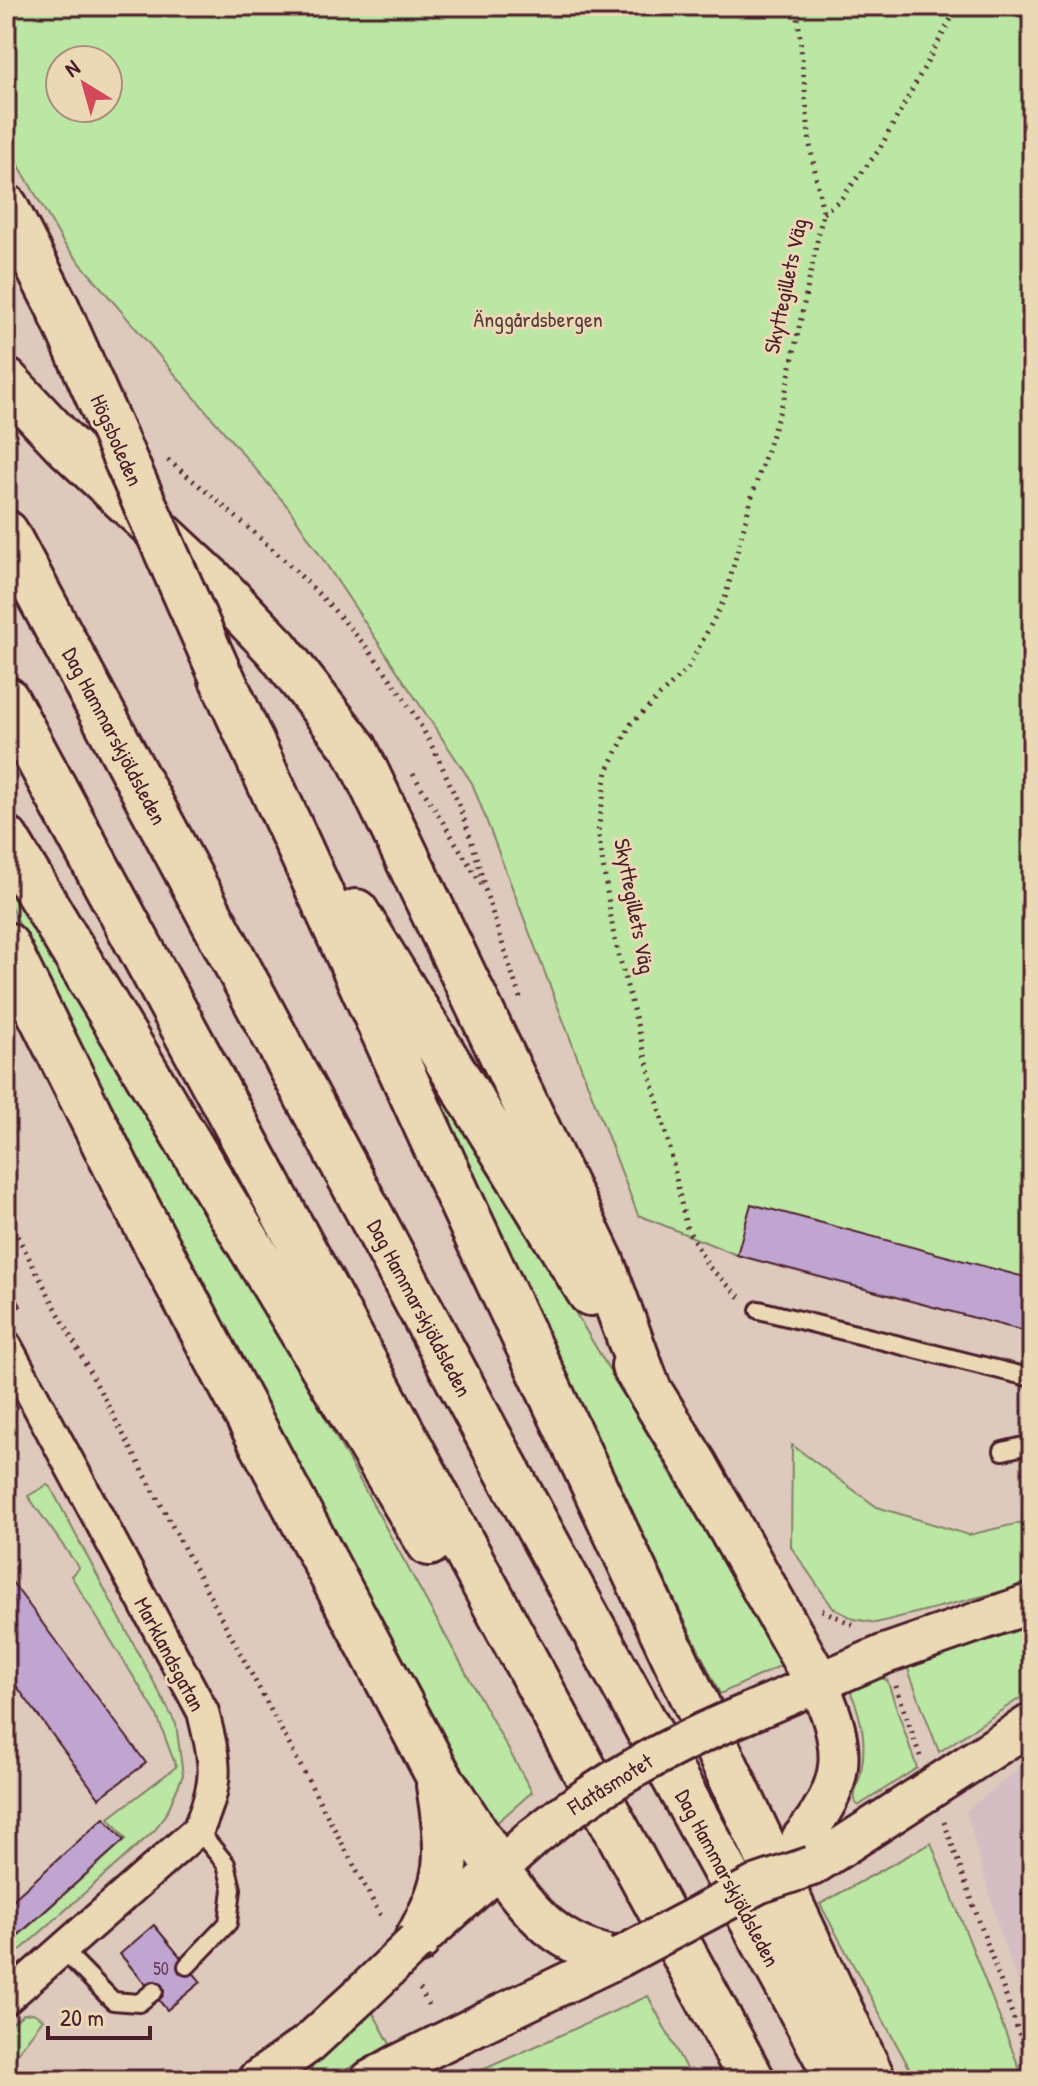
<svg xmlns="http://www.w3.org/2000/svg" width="1038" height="2086" viewBox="0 0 1038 2086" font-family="'Patrick Hand',sans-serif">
<rect width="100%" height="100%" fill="#dec9bd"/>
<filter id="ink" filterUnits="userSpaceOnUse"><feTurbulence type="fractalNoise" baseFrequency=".0125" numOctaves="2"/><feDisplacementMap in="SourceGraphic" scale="16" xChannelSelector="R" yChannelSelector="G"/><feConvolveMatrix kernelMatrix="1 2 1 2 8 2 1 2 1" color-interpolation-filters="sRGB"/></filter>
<g filter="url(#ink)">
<path fill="#d5bec3" d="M1032 1758V2018L1003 1942 966 1811Z"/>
<path fill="#bce6a3" stroke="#838267" stroke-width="2" fill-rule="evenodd" d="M6 6H1032V1333L737 1255 638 1215 472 783 288 507 64 244 6 143ZM60 60H108V108H60Z
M6 871 307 1385 532 1792 493 1826 226 1329 36 958 6 897Z
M439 1083 784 1664 720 1694 428 1086Z
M792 1445 877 1507 969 1535 1032 1520V1578L1007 1590 876 1623 854 1619 833 1608 791 1547Z
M47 1485 51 1488 176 1724 183 1775 168 1810 155 1830 6 1963V1947L126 1839 109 1818 176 1767 156 1713 71 1576 79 1568 28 1496Z
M1032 1624V1690L939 1752 906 1664Z
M876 1676 887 1680 917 1768 858 1806C850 1797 859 1783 861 1772 867 1741 862 1720 851 1692L854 1685Z
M931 1843 1024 2080H916L820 1904Z
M648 1996 692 2080H460Z
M370 2007 390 2044 329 2080H278Z
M24 2014 33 2013 43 2019 6 2068V2027Z"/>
<path fill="#c1a5d1" stroke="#4a1f2b" stroke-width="2" d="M751 1204 1032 1279V1333L737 1255Z
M12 1290 21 1306 13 1311 6 1298Z
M6 1574 146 1763 99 1798 6 1672Z
M104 1818 124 1840 6 1946V1906Z
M1032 1882V1903L1021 1894Z
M154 1925 201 1982 167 2010 120 1954Z"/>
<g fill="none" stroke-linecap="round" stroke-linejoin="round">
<defs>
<path id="service" d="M759 1310 1032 1378
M1003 1451 1032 1444
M61 1948 113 2001 139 2003 154 1991
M187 1966 228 1923 232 1889 226 1864 198 1830"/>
<path id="minor" d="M6 1346 203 1712C216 1766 220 1778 198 1830L6 1999"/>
<path id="tertiary" d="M748 1713 885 1654 1032 1603
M801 1839C847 1785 848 1748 819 1685
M497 1866C531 1913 559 1949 620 1957
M812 1866 1032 1723
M420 1939 534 1837
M484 2022 620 1957
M257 2080 309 2043 362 1994
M370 2080 395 2066"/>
<path id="secondary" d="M6 206 58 308"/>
<path id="primary" d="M6 381 66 445 212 581 276 648 355 749 601 1261 649 1391
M6 533 489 1437 839 2080
M221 676 468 1217 873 2080
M6 699 752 2080
M6 839 429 1543
M356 912 590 1293
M6 945 124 1183 438 1775 497 1866
M634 1366 695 1465 819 1685
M416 1942C452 1878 450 1856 439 1785"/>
</defs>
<use href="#service" stroke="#4a1f2b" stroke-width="22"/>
<use href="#minor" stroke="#4a1f2b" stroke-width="36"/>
<use href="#tertiary" stroke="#4a1f2b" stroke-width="44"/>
<use href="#secondary" stroke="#4a1f2b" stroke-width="48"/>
<use href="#primary" stroke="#4a1f2b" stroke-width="50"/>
<path stroke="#4a1f2b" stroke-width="5" stroke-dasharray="2 6" stroke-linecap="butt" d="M823 213 841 199 879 150 958 6
M168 460C321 586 434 686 484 885
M413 774 485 890 520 998
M6 1215 383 1920
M6 1239 15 1232
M740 1297 708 1266 686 1226 670 1149 614 937 598 832 607 771 631 724 688 668 725 598 752 496 785 395 823 213 810 145 797 6
M822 1610 856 1626
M896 1686 920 1756
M944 1822 1032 2070
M420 1989 430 2008"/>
<use href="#service" stroke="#ebd8b5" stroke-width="16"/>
<use href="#minor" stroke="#ebd8b5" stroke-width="30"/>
<use href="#tertiary" stroke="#ebd8b5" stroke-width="38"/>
<use href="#secondary" stroke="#ebd8b5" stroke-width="42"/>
<use href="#primary" stroke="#ebd8b5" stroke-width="44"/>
<defs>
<path id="tertiary-bridge" d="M534 1837C599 1784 669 1745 748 1713
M620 1957 758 1884 812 1866
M362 1994 416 1942
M395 2066 484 2022"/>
<path id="secondary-bridge" d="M58 308 221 676"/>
</defs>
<use href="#tertiary-bridge" stroke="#4a1f2b" stroke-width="44" stroke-linecap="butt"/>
<use href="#secondary-bridge" stroke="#4a1f2b" stroke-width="48" stroke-linecap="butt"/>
<use href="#tertiary-bridge" stroke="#ebd8b5" stroke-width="38"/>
<use href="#secondary-bridge" stroke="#ebd8b5" stroke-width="42"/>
</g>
</g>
<g text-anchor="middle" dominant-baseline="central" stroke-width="6" stroke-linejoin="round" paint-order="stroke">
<g font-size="18" fill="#684054">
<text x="161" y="1968">50</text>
</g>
<g font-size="22" fill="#4a1f2b" stroke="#ebd8b5">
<text transform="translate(785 286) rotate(-78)">Skyttegillets Väg</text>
<text transform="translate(117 440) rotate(66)">Högsboleden</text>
<text transform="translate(115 736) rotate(62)">Dag Hammarskjöldsleden</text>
<text transform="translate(635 906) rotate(79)">Skyttegillets Väg</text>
<text transform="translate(420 1308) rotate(62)">Dag Hammarskjöldsleden</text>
<text transform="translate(170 1654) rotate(62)">Marklandsgatan</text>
<text transform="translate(610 1784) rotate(-32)">Flatåsmotet</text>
<text transform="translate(728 1878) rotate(62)">Dag Hammarskjöldsleden</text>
</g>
<g font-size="22" fill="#5b3d3d" stroke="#ebd8b5">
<text x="538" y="319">Änggårdsbergen</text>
</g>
</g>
<rect width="1038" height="2086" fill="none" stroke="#ebd8b5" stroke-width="32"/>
<rect x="16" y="16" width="1006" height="2054" fill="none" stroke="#4a1f2b" stroke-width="3" filter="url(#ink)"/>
<g transform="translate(84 84) rotate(323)"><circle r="38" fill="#ebd8b5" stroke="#ab8e7e" stroke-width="2"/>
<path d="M0-6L14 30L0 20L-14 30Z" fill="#d1495b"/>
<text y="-12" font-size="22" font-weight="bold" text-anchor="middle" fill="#4a1f2b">N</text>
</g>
<path d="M48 2026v12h102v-12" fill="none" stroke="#4a1f2b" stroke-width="4"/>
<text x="60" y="2026" font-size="24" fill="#4a1f2b" stroke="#ebd8b5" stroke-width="6" paint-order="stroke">20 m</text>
</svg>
